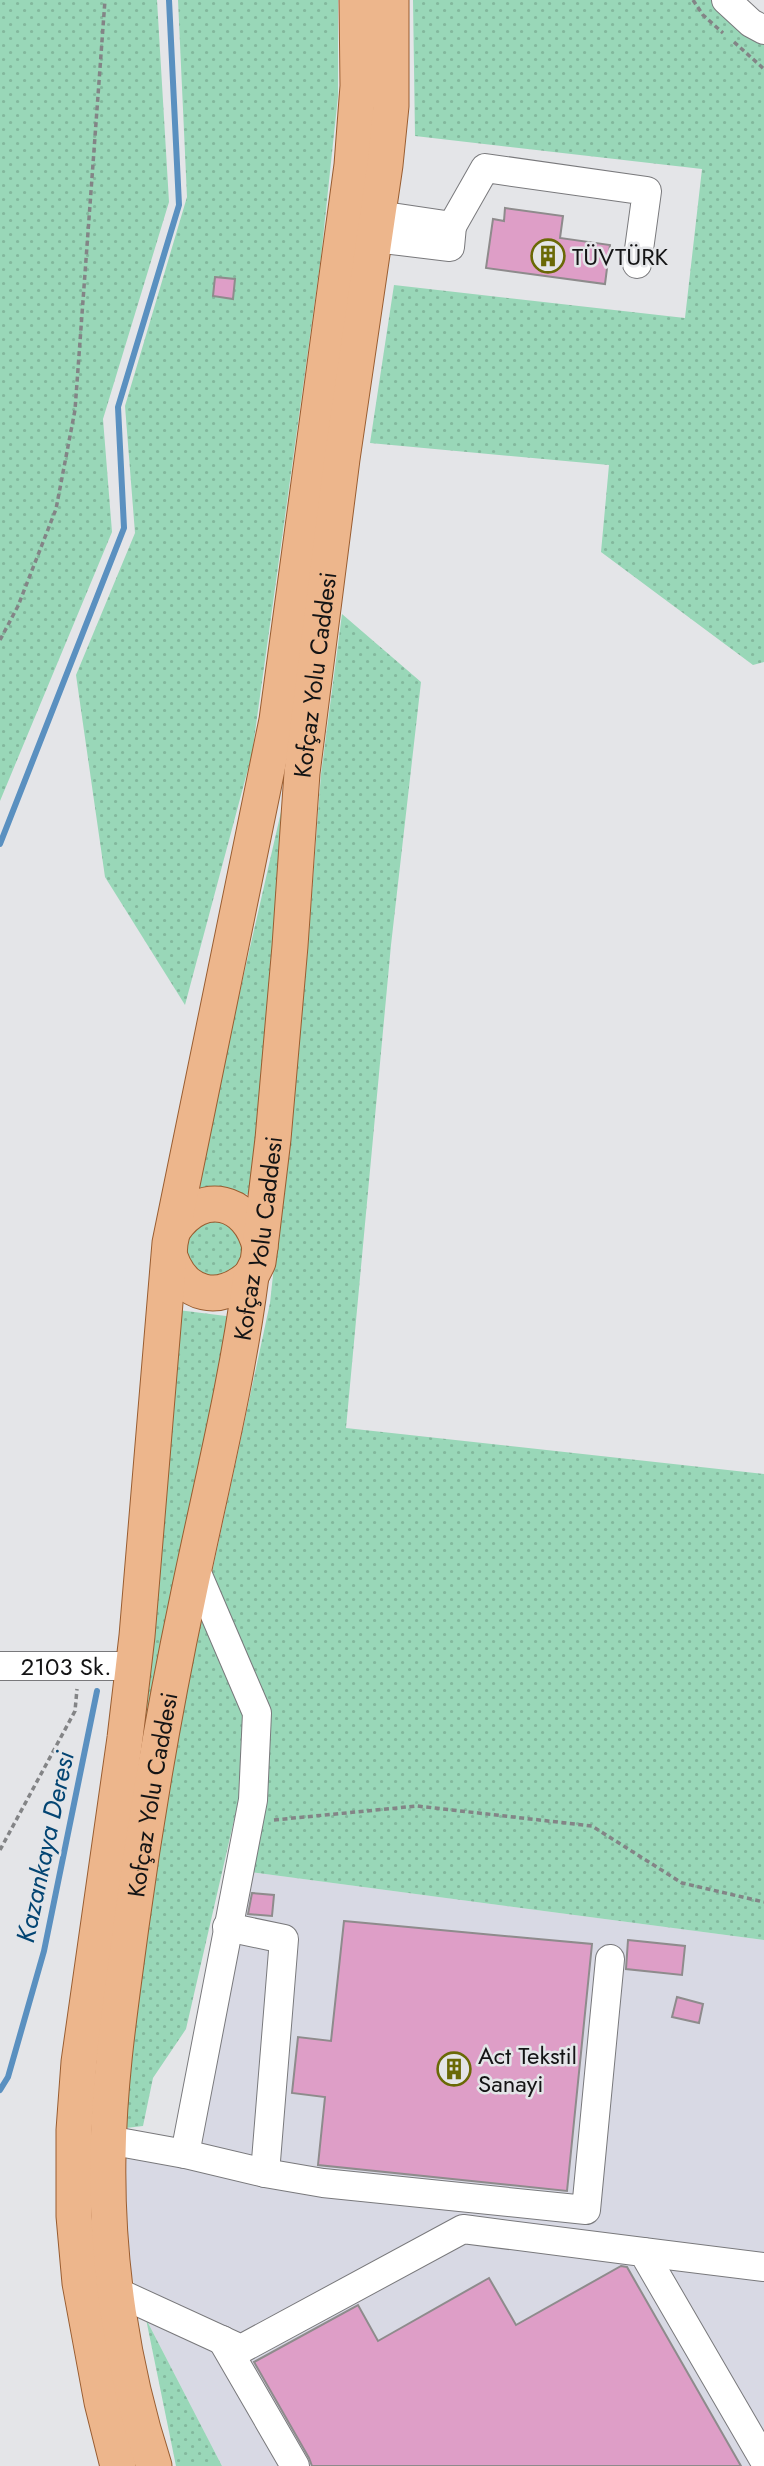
<svg xmlns="http://www.w3.org/2000/svg" width="764" height="2466" viewBox="0 0 764 2466" font-family="Jost,sans-serif">
<defs>
<pattern id="green-dots" width="8" height="8" patternUnits="userSpaceOnUse" patternTransform="scale(1.75)"><rect width="8" height="8" fill="#99d7b8"/><path d="M2 2h.1M6 6h.1" fill="none" stroke="#83b89d" stroke-width="1.8" stroke-linecap="round"/></pattern>
</defs>
<rect width="100%" height="100%" fill="#e4e5e8"/>
<path fill="#d8d9e4" d="M242 1871 764 1940V2466H222L146 2319 130 2270 124 2159 185 2153Z"/>
<path fill="url(#green-dots)" d="M0 0H157L169 202 103 419 112 532 0 801Z
M178 0H338V96L321 257 252 754 185 1005 105 877 76 675 135 533 125 406 187 197Z
M413 0H714L764 38V662L753 665 601 552 609 465 370 443 394 285 685 318 702 169 415 136Z
M342 614 421 682 391 945 346 1428 764 1474V1940L242 1871 262 1712 210 1582 270 1303 307 959 321 774Z
M286 790 251 1195 195 1188Z
M219 1221C233 1226 247 1240 243 1257 242 1262 236 1269 233 1273L205 1279 185 1258C186 1232 192 1225 219 1221Z
M178 1310 234 1317 143 1735Z
M201 1609 242 1704 246 1768 186 2029 153 2078 143 2126 126 2128 133 2004 165 1797Z
M146 2319 222 2466H176Z"/>
<g fill="none" stroke-linecap="round" stroke-linejoin="round">
<path stroke="#5a90c0" stroke-width="6" d="M0 844 124 528 118 407 179 205 169 0
M0 2090 8 2077 44 1951 97 1691"/>
</g>
<path fill="#de9ec7" stroke="#8e8b8c" stroke-width="2" d="M505 208 563 216 560 238 610 245 605 284 486 268 493 219 504 221Z
M215 277 235 279 233 299 213 296Z
M252 1893 274 1895 272 1916 248 1914Z
M344 1921 592 1944 567 2191 318 2165 325 2097 292 2093 298 2037 331 2041Z
M628 1940 685 1946 682 1975 626 1969Z
M677 1997 703 2004 699 2023 672 2017Z
M621 2266 627 2267 741 2466H312L309 2458 254 2362 358 2305 378 2341 489 2278 516 2325Z"/>
<g fill="none" stroke-linecap="round" stroke-linejoin="round">
<defs>
<g id="minor">
<path d="M726 0 751 23 764 30"/>
<path d="M452 226 485 168 647 191 637 264"/>
<path d="M375 238 450 247 452 226 378 215"/>
<path id="s1" d="M0 1666H133"/>
<path d="M227 1927 284 1939 265 2173"/>
<path d="M108 2140 185 2154 265 2173 323 2183 586 2210 610 1959"/>
<path d="M185 2154 253 1800 257 1713 194 1566"/>
<path d="M643 2252 764 2267"/>
<path d="M117 2292 241 2349 463 2229 643 2252 764 2460"/>
<path d="M222 2340 295 2466"/>
</g>
<g id="major">
<path d="M174 1229C202 1188 249 1200 260 1247"/>
<path d="M170 1257C184 1297 220 1304 251 1276"/>
<path d="M118 2466 102 2402 80 2283 74 2216V2130L79 2062 125 1738 137 1636 170 1243 277 720 352 165 358 86 357 0"/>
<path id="s2" d="M154 2466C122 2367 106 2259 108 2155 109 2078 121 2002 131 1926 146 1816 165 1706 188 1597 210 1490 237 1384 251 1276L258 1262 260 1247 273 1139 290 946 302 773 342 459 385 165 391 106V0"/>
</g>
</defs>
<use href="#minor" stroke="#79797c" stroke-width="30"/>
<use href="#major" stroke="#995d31" stroke-width="37"/>
<path stroke="#838486" stroke-width="3.5" stroke-dasharray="5 3.5" stroke-linecap="butt" d="M693 0 703 15 723 33
M734 42 764 69
M0 640 18 606 56 509 75 410 105 0
M274 1820 417 1806 592 1826 682 1883 764 1902
M0 1850 75 1711 77 1689"/>
<use href="#minor" stroke="#fff" stroke-width="28"/>
<use href="#major" stroke="#edb68c" stroke-width="35"/>
</g>
<defs>
<symbol id="building-ring" viewBox="-11 -11 22 22"><circle r="9.5" fill="#e4e5e8" stroke="#6a6906" stroke-width="1.5"/><path d="M-4-6H4V6H1V3H-1V6H-4ZM-2.5-4.3h1.7v1.8h-1.7ZM.8-4.3h1.7v1.8H.8ZM-2.5-1h1.7V.8h-1.7ZM.8-1h1.7V.8H.8Z" fill="#6a6906"/></symbol>
</defs>
<g fill-rule="evenodd">
<use href="#building-ring" x="529" y="237" width="38" height="38"/>
<use href="#building-ring" x="435" y="2050" width="38" height="38"/>
</g>
<g text-anchor="middle" dominant-baseline="central" stroke-width="5" stroke-linejoin="round" paint-order="stroke">
<g font-size="24" fill="#141415" stroke="#e4e5e8" text-anchor="start">
<text x="572" y="256">TÜVTÜRK</text>
<text x="478" y="2055">Act Tekstil<tspan x="478" dy="28">Sanayi</tspan></text>
</g>
<g font-size="24" fill="#141415" stroke="#e4e5e8">
<text stroke="none"><textPath href="#s2" startOffset="1813">Kofçaz Yolu Caddesi</textPath></text>
<text stroke="none"><textPath href="#s2" startOffset="1246">Kofçaz Yolu Caddesi</textPath></text>
<text stroke="none"><textPath href="#s1" startOffset="66">2103 Sk.</textPath></text>
<text stroke="none"><textPath href="#s2" startOffset="679">Kofçaz Yolu Caddesi</textPath></text>
</g>
<g font-size="26" font-style="italic" fill="#034573" stroke="#e4e5e8">
<text transform="translate(45 1847) rotate(-78)">Kazankaya Deresi</text>
</g>
</g>
</svg>
